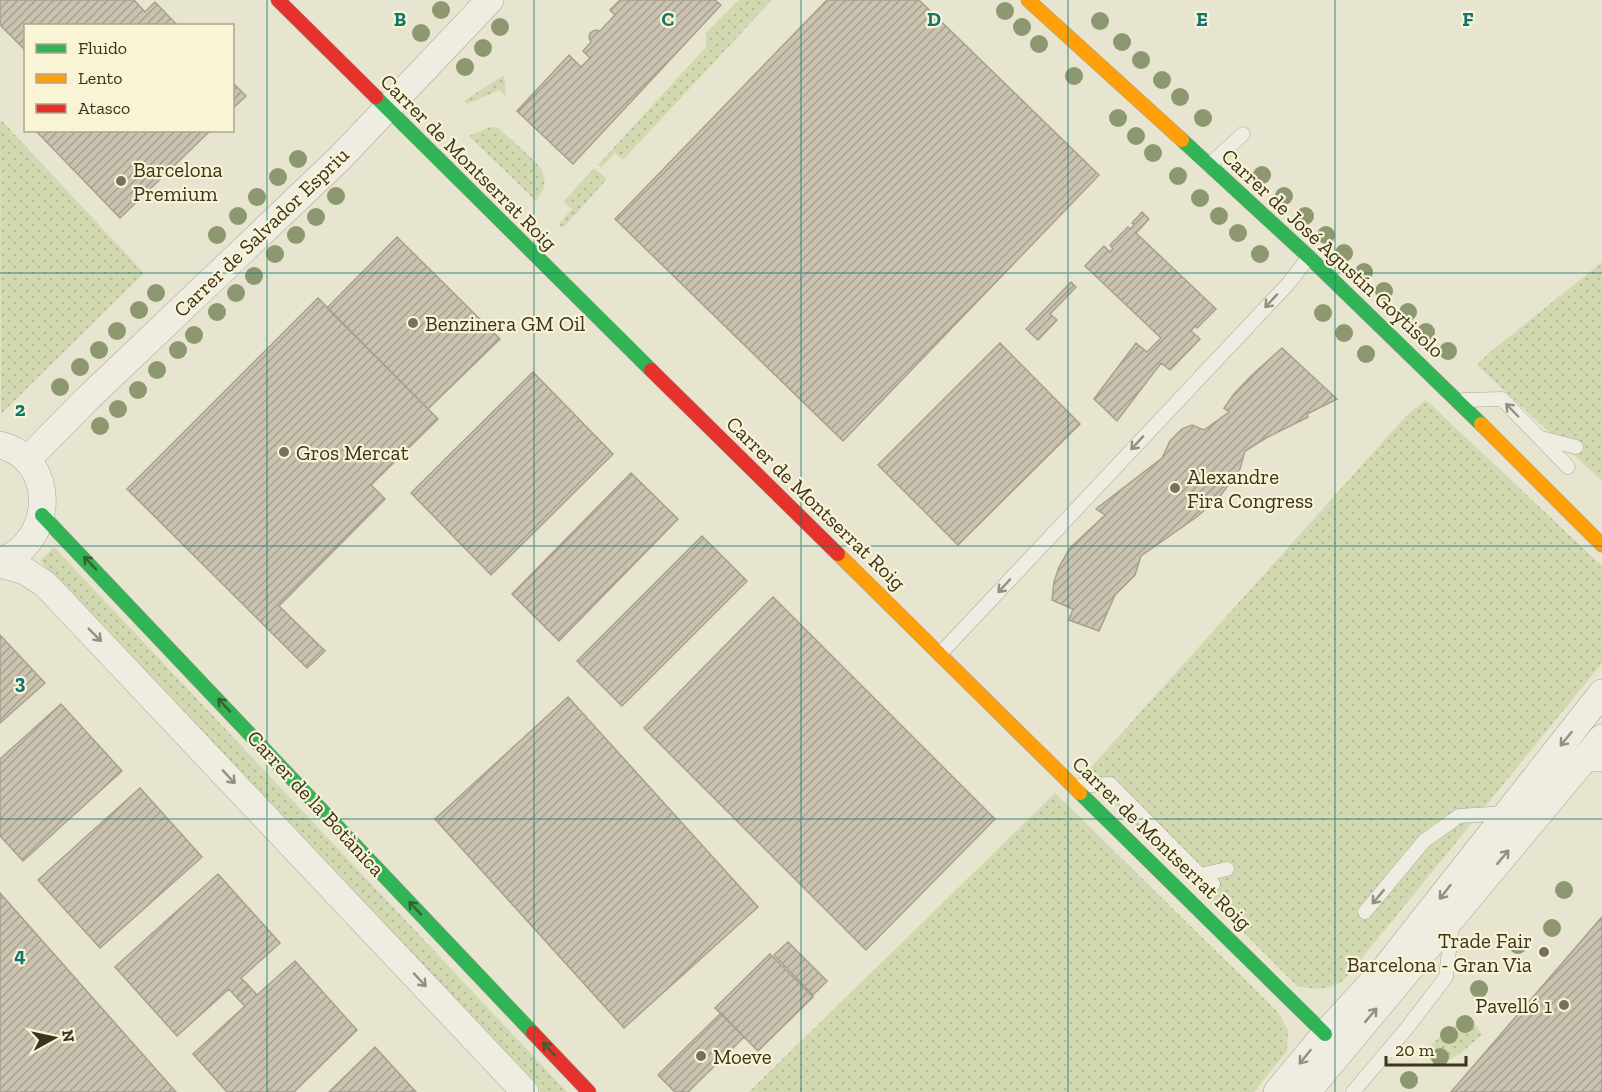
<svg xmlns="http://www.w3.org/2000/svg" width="1602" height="1092" viewBox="0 0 1602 1092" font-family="'Zilla Slab',serif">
<defs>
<pattern id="grass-dots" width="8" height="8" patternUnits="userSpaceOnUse" patternTransform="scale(1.5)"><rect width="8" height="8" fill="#d2d9b1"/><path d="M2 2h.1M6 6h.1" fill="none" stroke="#b5bb98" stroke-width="1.8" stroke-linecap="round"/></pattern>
<pattern id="building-hatch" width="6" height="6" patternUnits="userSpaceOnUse" patternTransform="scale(1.5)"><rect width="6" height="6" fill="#cbc3b0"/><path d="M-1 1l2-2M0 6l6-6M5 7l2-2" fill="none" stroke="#a69f8f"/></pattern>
</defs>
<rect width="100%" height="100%" fill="#e7e4cf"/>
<path fill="url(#grass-dots)" d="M739 0H772L623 160 615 153 601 168 598 165 706 47V33Z
M504 75 506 96 499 90 468 104 464 101Z
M2 121 144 273 1 414 0 122Z
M489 127 498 128C507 137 540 163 543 173 547 183 542 194 536 201L469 136Z
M594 168 607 179 563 228 559 224 572 209 563 202Z
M1602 262V481L1477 365 1489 353Z
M1426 400 1602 566V663L1344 980C1328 991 1315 989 1297 986L1085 774 1407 415Z
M54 547 567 1092H540L40 561Z
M1055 793 1277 1011 1288 1030 1287 1051 1254 1092H749Z
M1471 1017 1482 1035 1458 1055 1435 1067 1425 1050 1449 1029Z"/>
<path fill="url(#building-hatch)" stroke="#a8a08e" stroke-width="1.5" d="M0 0H134L145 12 155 2 178 26H26V51L0 25Z
M620 0H715L721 5 573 164 517 111 569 55 581 67 590 58 583 51 591 42 589 38 590 33 595 30 600 31 615 15 610 10Z
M827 0H919L1099 175 843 441 615 219Z
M232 82 246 96 232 109Z
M35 130H211L120 218Z
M1142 212 1149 219 1136 233 1216 309 1197 328 1195 326 1191 331 1200 339 1170 370 1161 363 1117 421 1094 399 1136 343 1147 352 1161 338 1085 266 1104 246 1110 252 1113 249 1110 245 1128 227 1131 229 1134 224 1132 223Z
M397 237 500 339 428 409 327 308Z
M1071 282 1076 287 1050 314 1057 320 1038 340 1026 329Z
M318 298 438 419 371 485 385 499 279 606 325 651 307 668 127 489Z
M1000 343 1080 424 958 545 878 465Z
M1282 348 1337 399 1307 414 1308 417 1266 438 1245 451 1240 469 1221 495 1198 516 1141 556 1135 575 1115 595 1099 631 1069 620 1073 609 1052 600 1054 582 1059 567 1070 548 1105 515 1096 509 1162 458 1170 441 1182 429 1192 425 1204 430 1229 412 1224 408 1234 394 1252 375Z
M533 372 613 454 491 575 411 493Z
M631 473 678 519 559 641 512 594Z
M702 536 747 581 622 706 577 661Z
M773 597 995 819 866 950 644 728Z
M0 635 45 683 0 723Z
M568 697 758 907 624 1028 435 819Z
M61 704 122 771 23 861 0 836V759Z
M140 788 202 857 100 948 38 880Z
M218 874 280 943 241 978 249 986 237 998 229 989 177 1036 115 967Z
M0 893 176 1092H0Z
M1602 917V1092H1451Z
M788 942 827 981 813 995 774 955Z
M770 954 813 997 758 1051 715 1008Z
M295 961 357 1030 294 1092H227L193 1054 245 1006 237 998 249 986 257 995Z
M721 1013 744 1037 688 1092H675L658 1075Z
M375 1047 416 1092H329Z"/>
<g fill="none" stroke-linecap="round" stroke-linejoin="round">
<defs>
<path id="lane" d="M1209 165 1243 134
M1464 400 1502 399 1568 467
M1541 438 1576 447
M940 654 1288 284 1309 257
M1581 764H1602
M1079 786 1110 784 1200 875 1213 884
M1200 875 1227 869
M1365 912 1424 841 1459 816 1507 813
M1353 1092 1407 1028 1446 977 1452 924"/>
<path id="street" d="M0 445C58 459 55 543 0 561
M27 460 86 400 340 158 490 0
M0 564 25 571 45 584 525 1092
M1277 1092 1325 1034 1387 966 1602 693
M1307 1092 1602 738"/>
<path id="fast" d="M376 97 651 370
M1182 140 1309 257 1481 424
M42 515 533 1033
M1080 793 1325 1034"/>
<path id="slow" d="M1028 0 1182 140
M1481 424 1602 545
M838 554 1080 793"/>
<path id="jam" d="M278 0 376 97
M651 370 838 554
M533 1033 589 1092"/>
</defs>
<use href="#lane" stroke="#aca898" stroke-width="15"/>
<use href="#street" stroke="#aca898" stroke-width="28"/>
<use href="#fast" stroke="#9c9888" stroke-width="15"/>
<use href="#slow" stroke="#9c9888" stroke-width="15"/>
<use href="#jam" stroke="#9c9888" stroke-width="15"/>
<use href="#lane" stroke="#efece1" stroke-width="14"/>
<use href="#street" stroke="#efece1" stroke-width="27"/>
<use href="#fast" stroke="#30b455" stroke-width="14"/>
<use href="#slow" stroke="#ff9f0a" stroke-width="14"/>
<use href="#jam" stroke="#e5322d" stroke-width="14"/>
</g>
<g fill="#8d9871">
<circle cx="441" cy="10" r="9"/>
<circle cx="1005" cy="11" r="9"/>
<circle cx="1100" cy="21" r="9"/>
<circle cx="500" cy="27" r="9"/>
<circle cx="1022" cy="27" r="9"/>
<circle cx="421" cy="33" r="9"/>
<circle cx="1122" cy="42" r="9"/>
<circle cx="1039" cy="44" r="9"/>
<circle cx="483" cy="48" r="9"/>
<circle cx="1141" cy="60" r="9"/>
<circle cx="465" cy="67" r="9"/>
<circle cx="1074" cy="76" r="9"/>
<circle cx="1162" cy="80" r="9"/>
<circle cx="1180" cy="97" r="9"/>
<circle cx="1118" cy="118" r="9"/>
<circle cx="1203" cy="118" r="9"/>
<circle cx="1136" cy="136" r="9"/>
<circle cx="1153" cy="153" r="9"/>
<circle cx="298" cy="159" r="9"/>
<circle cx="1262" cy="175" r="9"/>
<circle cx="1178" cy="176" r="9"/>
<circle cx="278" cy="177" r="9"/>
<circle cx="336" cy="196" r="9"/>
<circle cx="1284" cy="196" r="9"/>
<circle cx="257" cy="197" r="9"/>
<circle cx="1200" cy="198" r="9"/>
<circle cx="238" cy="216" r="9"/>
<circle cx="1219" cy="216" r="9"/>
<circle cx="1305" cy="216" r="9"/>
<circle cx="316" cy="217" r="9"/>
<circle cx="1238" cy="233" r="9"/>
<circle cx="217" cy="235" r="9"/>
<circle cx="296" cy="235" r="9"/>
<circle cx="1326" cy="235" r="9"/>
<circle cx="1344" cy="253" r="9"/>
<circle cx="275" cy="254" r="9"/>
<circle cx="1260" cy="254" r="9"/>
<circle cx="1364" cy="272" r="9"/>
<circle cx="254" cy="276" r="9"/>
<circle cx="1384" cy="291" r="9"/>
<circle cx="156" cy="293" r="9"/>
<circle cx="236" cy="293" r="9"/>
<circle cx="139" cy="310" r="9"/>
<circle cx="217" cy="312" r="9"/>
<circle cx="1408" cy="312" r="9"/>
<circle cx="1323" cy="313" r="9"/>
<circle cx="117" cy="331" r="9"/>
<circle cx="1426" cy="332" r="9"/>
<circle cx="1344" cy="333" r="9"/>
<circle cx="194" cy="335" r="9"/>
<circle cx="99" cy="350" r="9"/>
<circle cx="178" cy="350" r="9"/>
<circle cx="1448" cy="351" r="9"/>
<circle cx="1366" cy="354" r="9"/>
<circle cx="80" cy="367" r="9"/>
<circle cx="157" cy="370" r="9"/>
<circle cx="60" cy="387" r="9"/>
<circle cx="138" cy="390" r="9"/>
<circle cx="118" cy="409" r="9"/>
<circle cx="100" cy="426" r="9"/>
<circle cx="1564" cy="890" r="9"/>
<circle cx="1552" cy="928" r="9"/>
<circle cx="1518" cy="945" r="9"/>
<circle cx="1479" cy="989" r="9"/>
<circle cx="1465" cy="1024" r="9"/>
<circle cx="1449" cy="1035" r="9"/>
<circle cx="1440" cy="1057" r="9"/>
<circle cx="1409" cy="1080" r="9"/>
</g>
<defs><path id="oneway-shaft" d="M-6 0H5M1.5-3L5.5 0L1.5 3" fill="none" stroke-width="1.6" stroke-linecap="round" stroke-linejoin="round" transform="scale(1.5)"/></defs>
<g stroke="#968f80">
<use href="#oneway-shaft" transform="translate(1271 301) rotate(133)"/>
<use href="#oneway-shaft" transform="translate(1512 410) rotate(-134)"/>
<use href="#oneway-shaft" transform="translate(1137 443) rotate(133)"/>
<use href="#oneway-shaft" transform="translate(1004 586) rotate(133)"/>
<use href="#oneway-shaft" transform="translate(95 635) rotate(45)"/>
<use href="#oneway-shaft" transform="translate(1566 739) rotate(129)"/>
<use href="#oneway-shaft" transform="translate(229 777) rotate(47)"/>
<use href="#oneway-shaft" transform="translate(1503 857) rotate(-50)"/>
<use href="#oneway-shaft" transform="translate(1445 892) rotate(128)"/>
<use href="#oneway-shaft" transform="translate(1378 897) rotate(130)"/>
<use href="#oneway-shaft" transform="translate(420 980) rotate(47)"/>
<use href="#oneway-shaft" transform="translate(1371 1015) rotate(-50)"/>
<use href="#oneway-shaft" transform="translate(1305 1057) rotate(129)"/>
</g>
<g stroke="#386031">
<use href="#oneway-shaft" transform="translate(90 563) rotate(-133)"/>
<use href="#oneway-shaft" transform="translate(224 705) rotate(-133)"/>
<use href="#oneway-shaft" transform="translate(415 908) rotate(-133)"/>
<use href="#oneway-shaft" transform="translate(549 1049) rotate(-133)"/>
</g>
<path fill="none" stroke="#0f766e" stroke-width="1.5" stroke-opacity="0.55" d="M267 0V1092M534 0V1092M801 0V1092M1068 0V1092M1335 0V1092M0 273H1602M0 546H1602M0 819H1602"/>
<g fill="#78705c" stroke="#f8f4d5" stroke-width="2">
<circle cx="121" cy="181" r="6"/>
<circle cx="413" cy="323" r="6"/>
<circle cx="284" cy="452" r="6"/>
<circle cx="1175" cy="488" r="6"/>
<circle cx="1544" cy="952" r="6"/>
<circle cx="1564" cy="1005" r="6"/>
<circle cx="701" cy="1056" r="6"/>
</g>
<g text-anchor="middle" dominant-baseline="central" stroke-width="4.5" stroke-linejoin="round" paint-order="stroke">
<g font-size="21" fill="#3d321e" stroke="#f8f4d5">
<text transform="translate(469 162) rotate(45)">Carrer de Montserrat Roig</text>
<text transform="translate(261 232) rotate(-44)">Carrer de Salvador Espriu</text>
<text transform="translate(1333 253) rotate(43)">Carrer de José Agustín Goytisolo</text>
<text transform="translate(816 503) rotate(44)">Carrer de Montserrat Roig</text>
<text transform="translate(316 803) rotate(47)">Carrer de la Botànica</text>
<text transform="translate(1162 843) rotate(44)">Carrer de Montserrat Roig</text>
</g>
<g font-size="21" fill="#3d321e" stroke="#f8f4d5" text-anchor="start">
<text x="133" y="169">Barcelona<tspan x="133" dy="24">Premium</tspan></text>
<text x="425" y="323">Benzinera GM Oil</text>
<text x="296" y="452">Gros Mercat</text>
<text x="1187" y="476">Alexandre<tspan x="1187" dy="24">Fira Congress</tspan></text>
<text x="1532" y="940" text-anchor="end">Trade Fair<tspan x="1532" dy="24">Barcelona - Gran Via</tspan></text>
<text x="1552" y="1005" text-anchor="end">Pavelló 1</text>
<text x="713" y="1056">Moeve</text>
</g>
</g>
<g font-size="20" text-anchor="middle" font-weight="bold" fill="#0f766e" stroke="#f8f4d5" stroke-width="4.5" stroke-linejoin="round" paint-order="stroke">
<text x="400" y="26">B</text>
<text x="668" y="26">C</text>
<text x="934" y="26">D</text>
<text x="1202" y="26">E</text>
<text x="1468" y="26">F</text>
<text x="20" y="416">2</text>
<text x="20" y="689">3</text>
<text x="20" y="962">4</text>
</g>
<rect x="24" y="24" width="210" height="108" fill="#f8f4d5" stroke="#ada68c" stroke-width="1.5"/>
<rect x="36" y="44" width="30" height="9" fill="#30b455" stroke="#ada68c" stroke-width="1.5"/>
<text x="78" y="54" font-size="18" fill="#3d321e">Fluido</text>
<rect x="36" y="74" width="30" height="9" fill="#ff9f0a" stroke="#ada68c" stroke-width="1.5"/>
<text x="78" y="84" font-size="18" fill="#3d321e">Lento</text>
<rect x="36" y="104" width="30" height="9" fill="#e5322d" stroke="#ada68c" stroke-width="1.5"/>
<text x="78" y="114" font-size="18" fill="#3d321e">Atasco</text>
<g transform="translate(54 1038) rotate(82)" stroke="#f8f4d5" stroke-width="4.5" paint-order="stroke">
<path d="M0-4.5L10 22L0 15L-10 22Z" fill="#3d321e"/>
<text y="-9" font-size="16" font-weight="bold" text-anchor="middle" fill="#3d321e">N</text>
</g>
<path d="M1386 1056v9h80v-9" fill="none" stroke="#3d321e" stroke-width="3"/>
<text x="1395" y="1056" font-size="18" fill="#3d321e" stroke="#f8f4d5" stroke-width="4.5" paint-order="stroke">20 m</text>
</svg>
